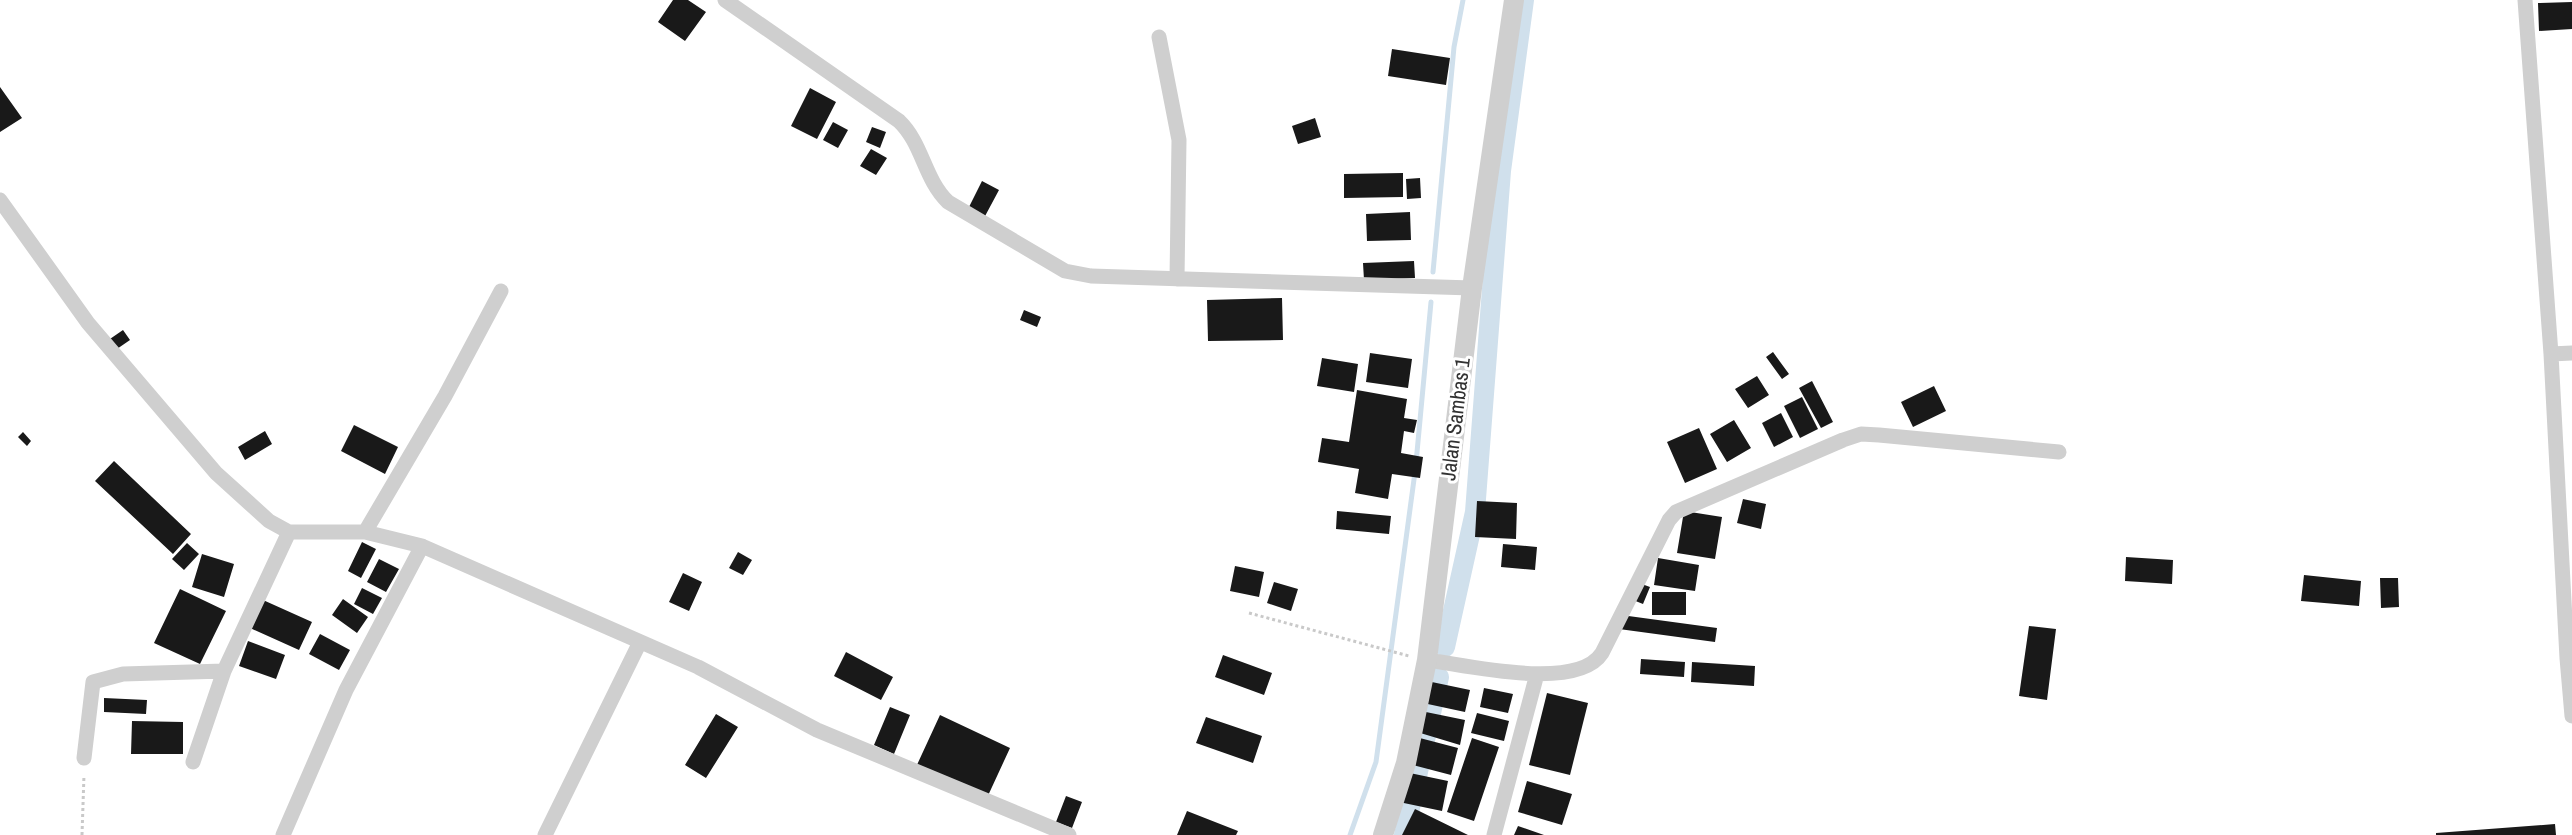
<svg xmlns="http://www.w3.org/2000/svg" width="2572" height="835" viewBox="0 0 2572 835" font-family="'Archivo Narrow',sans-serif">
<rect width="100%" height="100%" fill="#fff"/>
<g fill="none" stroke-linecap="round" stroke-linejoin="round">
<path stroke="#d0e0ec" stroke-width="5" d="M1433 272 1454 47 1463 0
M1416 463 1431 302
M1350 835 1376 762 1415 472"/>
<path stroke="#d0e0ec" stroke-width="20" d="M1445 647 1475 512 1501 171 1524 0
M1404 835 1439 677"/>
</g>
<path fill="#191919" d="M673 0H688L706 12 685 41 658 22Z
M2572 2V29L2539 31 2538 3Z
M1392 49 1450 58 1446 85 1388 76Z
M0 87 22 118 0 132Z
M810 88 836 102 817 139 791 126Z
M1315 118 1321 137 1298 144 1292 126Z
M833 122 848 130 838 148 823 140Z
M872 127 886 132 880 148 866 142Z
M871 149 887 158 876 175 860 166Z
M1403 173V197L1344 198V174Z
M1420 178 1421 198 1407 199 1406 179Z
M982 181 999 190 984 218 968 209Z
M1410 212 1411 240 1367 241 1366 214Z
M1414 261 1415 278 1364 280 1363 263Z
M1282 298 1283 340 1208 341 1207 300Z
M1024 310 1041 317 1037 327 1020 320Z
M123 330 130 340 114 351 107 341Z
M1773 352 1789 374 1782 379 1766 357Z
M1370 353 1412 359 1408 388 1366 382Z
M1322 358 1358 364 1354 392 1317 386Z
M1757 376 1769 395 1748 408 1735 389Z
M1812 381 1833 422 1821 428 1799 388Z
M1934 386 1946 411 1913 427 1901 402Z
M1357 390 1407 399 1404 418 1417 420 1414 433 1404 431 1401 453 1423 457 1420 478 1392 474 1388 499 1355 493 1359 469 1318 462 1322 438 1349 442Z
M1802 397 1818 429 1800 438 1784 406Z
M1781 413 1793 437 1774 447 1762 423Z
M1734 420 1751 448 1727 462 1710 434Z
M354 425 398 447 385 474 341 451Z
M1699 428 1717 469 1685 483 1667 442Z
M265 431 272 444 245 460 238 447Z
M23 432 31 441 27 446 18 437Z
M114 461 191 534 173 554 95 481Z
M1743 499 1766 504 1761 529 1737 523Z
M1477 501 1517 503 1516 539 1475 537Z
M1337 511 1391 516 1389 534 1336 529Z
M1684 511 1722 517 1715 559 1677 553Z
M362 542 376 549 361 578 348 571Z
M187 543 199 554 184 570 172 559Z
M1503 544 1537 547 1535 570 1501 567Z
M738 552 752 560 743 575 729 568Z
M202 554 234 564 224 597 192 587Z
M2126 557 2173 560 2172 584 2125 581Z
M1658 558 1699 565 1695 591 1654 585Z
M379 559 399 569 386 592 367 582Z
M1235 566 1264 572 1259 597 1230 591Z
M683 573 702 582 689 611 669 602Z
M2304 575 2361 581 2359 606 2301 601Z
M2380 578H2398L2399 607 2381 608Z
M1274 582 1298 589 1291 611 1267 603Z
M1639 583 1650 587 1643 604 1633 600Z
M362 588 382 598 373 614 354 604Z
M180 589 226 611 200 664 154 643Z
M1652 592H1686V615H1652Z
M343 599 368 617 357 633 332 615Z
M263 600 312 622 299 650 250 628Z
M1621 615 1717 628 1715 642 1619 629Z
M2029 626 2056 629 2047 700 2019 696Z
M320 634 350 650 339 670 309 654Z
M248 641 285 655 276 679 239 666Z
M846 652 893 677 881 700 834 676Z
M1223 655 1272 673 1264 695 1215 677Z
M1641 659 1685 662 1684 677 1640 674Z
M1692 662 1755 666 1754 686 1691 682Z
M1427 681 1470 690 1465 712 1423 703Z
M1484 688 1513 694 1508 713 1480 707Z
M1547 693 1588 703 1570 775 1529 765Z
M104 698 147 700 146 714 104 712Z
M890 707 910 715 894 754 874 745Z
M1421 711 1465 720 1460 745 1417 732Z
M1477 713 1509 721 1504 741 1471 733Z
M716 714 738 727 706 778 685 765Z
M940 715 1010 748 986 800 916 767Z
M1206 717 1262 736 1253 763 1196 743Z
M132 721 183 722V754H131Z
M1416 737 1458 748 1451 775 1409 764Z
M1472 738 1499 747 1474 821 1447 812Z
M1405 772 1448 781 1442 811 1399 802Z
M1527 781 1572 794 1562 825 1518 812Z
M1066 796 1082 802 1072 828 1056 822Z
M1415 809 1468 835H1402Z
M1187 811 1238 831 1236 835H1177Z
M2555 824 2556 835H2436V833Z
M1518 826 1544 835H1514Z"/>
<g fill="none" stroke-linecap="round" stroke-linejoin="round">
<path stroke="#c9c9c9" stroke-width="3" stroke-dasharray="3 3" stroke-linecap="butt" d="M1249 613 1409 656
M82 835 84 775"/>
<path stroke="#cfcfcf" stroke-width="15" d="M725 0 899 121C923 144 924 179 948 202L1065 271 1091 276 1472 288
M2525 0 2551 354 2567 658 2572 716
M1159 37 1179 140 1177 279
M0 200 88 323 216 473 269 521 289 532H365L422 546 698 667 817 730 1069 835
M2551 354 2572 353
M365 532 445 396 501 291
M1427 660C1467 665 1577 692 1602 653L1669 520 1676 512 1843 440 1861 434 1879 435 2059 452
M84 758 93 682 123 674 224 671
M193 762 224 671 289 532
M283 835 346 690 422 546
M545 835 640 642
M1494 835 1537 674"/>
<path stroke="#cfcfcf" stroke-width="20" d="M1383 835 1406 763 1427 660 1472 288 1514 0"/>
</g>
<g text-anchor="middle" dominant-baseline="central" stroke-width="6" stroke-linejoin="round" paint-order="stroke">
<g font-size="21" fill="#323232" stroke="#fff">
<text transform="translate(1455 419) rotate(-83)">Jalan Sambas 1</text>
</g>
</g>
</svg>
